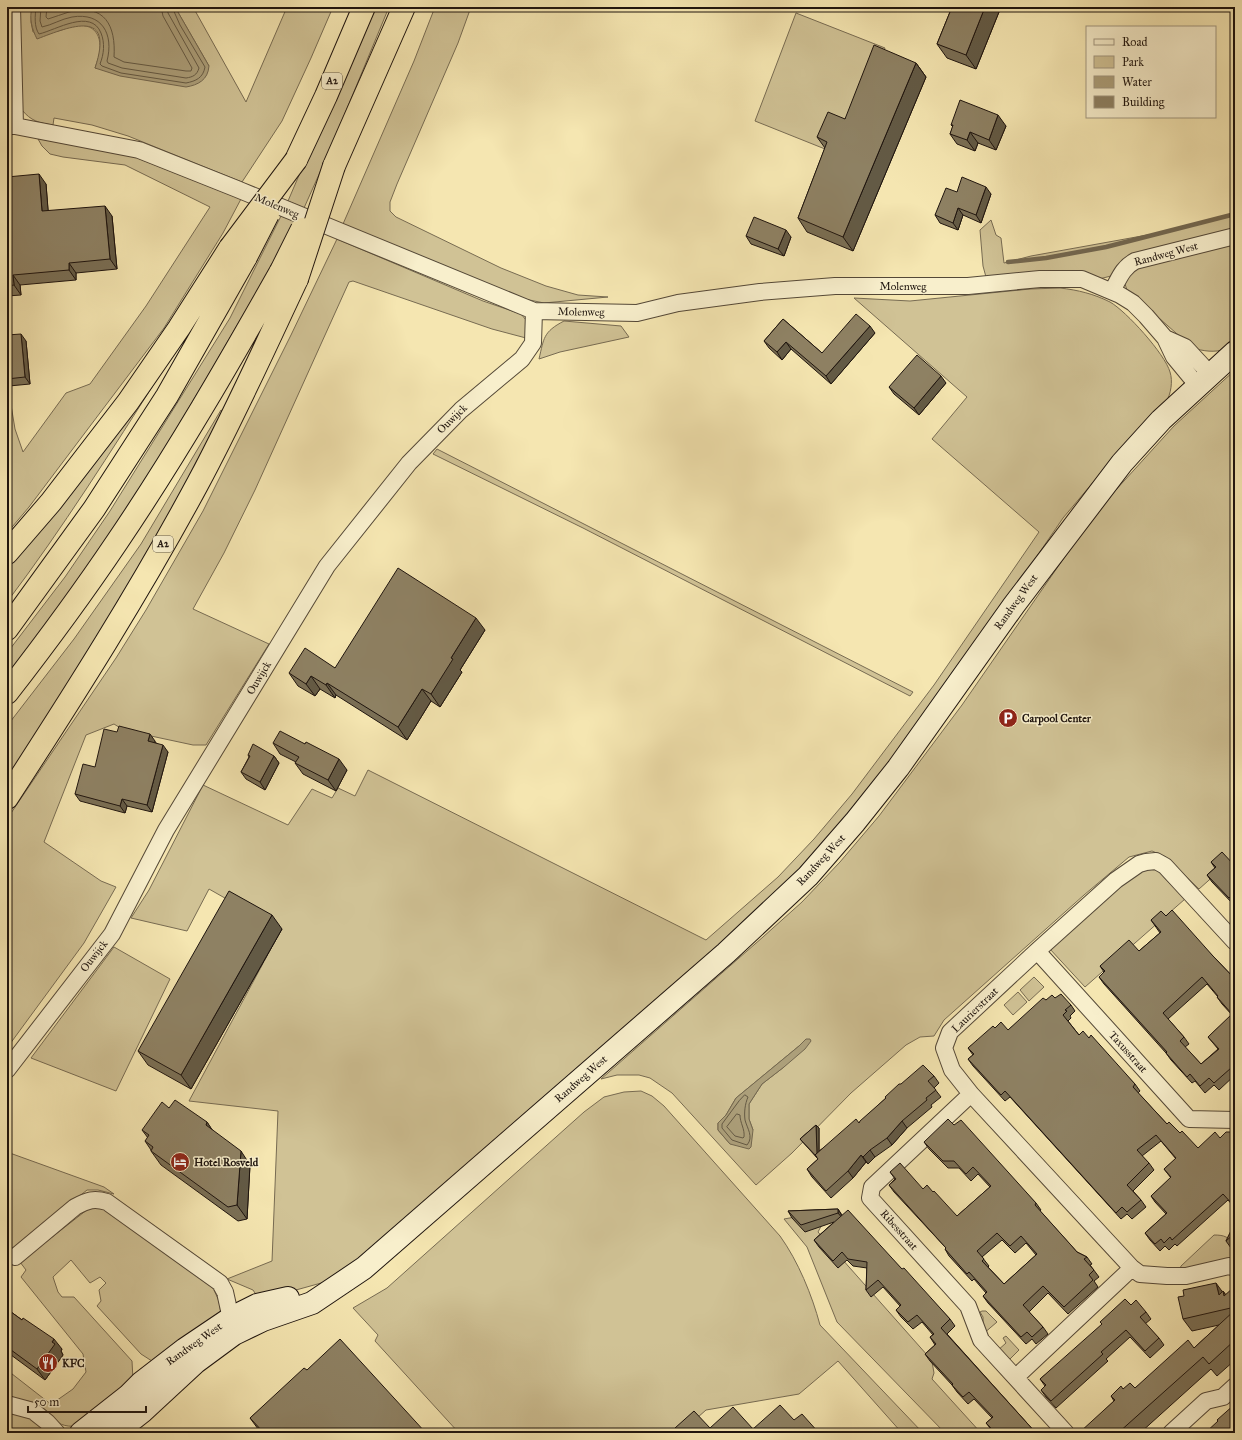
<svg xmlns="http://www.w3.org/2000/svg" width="1242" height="1440" viewBox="0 0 1242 1440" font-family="'IM FELL Great Primer',serif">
<rect width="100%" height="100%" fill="#f5e6b1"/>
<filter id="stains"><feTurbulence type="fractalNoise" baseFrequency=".005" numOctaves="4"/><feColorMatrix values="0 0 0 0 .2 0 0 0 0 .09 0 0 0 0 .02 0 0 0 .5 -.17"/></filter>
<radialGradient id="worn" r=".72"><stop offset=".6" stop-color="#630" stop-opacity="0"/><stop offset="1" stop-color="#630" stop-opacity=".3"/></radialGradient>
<path fill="#d0c295" stroke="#776b52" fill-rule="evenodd" d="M17 7H32L31 22 33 32C41 32 50 32 58 31 63 30 68 27 73 26 95 22 103 36 99 56 98 60 96 64 95 68L209 66 175 7H193L246 102 287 7H333L311 58 282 121 242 182 128 136 92 125 54 118 53 125C39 123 31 121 22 110Z
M371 7H389L329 152 304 208 288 201Z
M435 7H471L458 43 397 184 390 202V211L396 217 501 268 546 286 578 295 608 297 544 303 520 298 343 224 414 61Z
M796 13 885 48 852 130 825 149 755 121Z
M44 138 125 153 241 199 223 233 164 328 29 507 7 533V381L15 429 23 452 66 393 90 384 146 306 210 207 125 165 63 157 50 154 42 146 38 139Z
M1235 213V230L1124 264 1111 276 1099 279 986 277 983 266 980 230 991 220 996 235 1001 238 1004 263 1031 256 1164 232Z
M281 216 297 222 206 379 81 589 7 684V653L65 577 110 511 230 318Z
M337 239 483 301 521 314 526 320V338L492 329 353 281 349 282 255 490 224 553 193 609 269 644 206 745H193L137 733 122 729 114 724 86 735 44 842 101 881 116 887 84 943 7 1048V819L116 658 146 610 203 511 291 335Z
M1235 240V341C1232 343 1228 347 1225 349 1215 353 1203 351 1193 348L1151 311 1128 293 1125 284 1126 277 1134 270 1148 264Z
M1060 288C1078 290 1094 294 1110 302 1126 311 1165 354 1170 372 1173 381 1171 394 1166 402L1127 442 1063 518 944 692 823 847 748 920 683 976 368 1252 332 1280 296 1290 259 1299 253 1290 227 1279 272 1261 278 1111 189 1101 281 930 209 889 187 931 131 918 149 890 203 785 288 825 312 789 332 798 338 788 355 796 368 770 706 940 778 877 814 839 852 794 934 685 1039 532 932 439 967 397 854 298 910 301 1030 289Z
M564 321 621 326 629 337 560 352 539 359C544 338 543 332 564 321Z
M1235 370V857L1199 889 1166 857 1152 851 1129 857 1084 895 944 1020 934 1036 920 1037 906 1045 851 1093 792 1153 756 1185 672 1093 650 1078 639 1075H617L601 1079 763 937 802 902 840 862 879 816 962 705 1082 532 1114 492 1174 426ZM806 1039 784 1067 762 1084 749 1104V1119L753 1130 730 1144 718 1130V1123L726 1115 736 1098 799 1046Z
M161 373C111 451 63 528 7 602V565L63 498Z
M221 410 225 413 143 569 7 785V726L74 639 141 544Z
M437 449 913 692 910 696 583 528 433 454Z
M1155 868 1185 899 1085 987 1049 948 1135 871Z
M114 947 170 979 116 1091 31 1058Z
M1034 977 1044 987 1029 1001 1020 990Z
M1018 992 1027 1002 1013 1015 1004 1005Z
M641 1091 652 1096 664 1106 780 1236C798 1261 812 1295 820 1325L923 1433H902L838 1361 799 1394 706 1410 680 1433H459L375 1341 378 1335 353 1308 387 1288 584 1112 604 1097 624 1092Z
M7 1152 104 1187 114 1194 98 1190H87L7 1254Z
M97 1207 103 1208 213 1288 219 1301 221 1314 155 1363 141 1354 97 1306 101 1301 99 1290 106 1283 100 1277 90 1283 71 1260 53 1277 58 1292 62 1297H74L132 1361 133 1380 78 1426C49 1429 53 1408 32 1402 24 1400 15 1402 7 1399V1370L48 1402 53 1403 73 1389 86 1372 83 1354 21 1277 26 1270 20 1262 88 1209Z
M829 1211 818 1232 928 1356H931L934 1373 932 1379 981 1433H945L837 1322 807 1247 784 1219Z
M1214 1235C1225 1235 1228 1237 1235 1245V1259L1180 1269 1181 1266Z
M982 1311H986L997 1322 983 1334V1317L980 1312Z
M1006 1336 1019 1350 1007 1362 997 1351 1006 1343 1003 1338Z
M7 1412 29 1414 47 1433H7Z"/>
<path fill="#ac9f7a" stroke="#73674f" d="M32 7H175L209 66C208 80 198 85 186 87L120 76 95 68C115 8 71 26 37 39 32 29 29 19 32 7Z
M806 1039H810L811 1041 805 1049 784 1067 762 1084 749 1104V1119L753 1130 751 1147 749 1149 730 1144 718 1130V1123L726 1115 736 1098 799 1046Z"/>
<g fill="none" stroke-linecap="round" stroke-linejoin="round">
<path stroke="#655a44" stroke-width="1" d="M36 7C35 16 34 27 39 34 56 30 91 8 101 33 105 43 104 54 100 64L102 66 121 73 186 83C196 81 203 78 205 67L180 25 172 7
M41 7 40 21 42 27C52 25 61 19 72 17 102 12 114 34 107 61L108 63 122 68 186 78C193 77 197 75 199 68L168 13 167 7
M47 7 46 17 48 19C55 17 62 14 69 12 105 3 116 26 114 57L124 62 186 71H191L192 68 163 16 161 7
M745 1095 748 1097C745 1104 744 1112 745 1120 747 1128 754 1137 747 1145L732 1140 722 1128V1124L739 1101Z
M737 1114 740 1115C740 1123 745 1129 744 1137L743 1138 735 1136 727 1127Z"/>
<path stroke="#73674f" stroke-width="4.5" d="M1008 262 1046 258 1106 247 1235 214"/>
<defs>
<path id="street" d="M12 7 15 126
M7 126H15L139 150 237 189 534 311 637 313 678 303 760 292 835 286H968L1040 279H1082L1120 295 1133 303 1146 316 1165 338 1174 357 1198 386
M1112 291C1119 279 1122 268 1135 261L1235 236
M1165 338 1185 347 1210 374
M1235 942 1165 866 1156 861 1146 862 1139 864 1116 880 1037 951 950 1032 944 1048 952 1070 971 1094 1132 1268 1140 1274 1167 1276H1186L1229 1266 1235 1268
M1037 951 1189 1119 1235 1120
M7 1070 112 934 166 830 327 566 409 463 461 410 522 359 533 343 534 311
M971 1094 872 1187 870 1198 968 1306 981 1340 1066 1433
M15 1257 75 1207C88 1200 94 1198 107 1202L220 1283 225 1292 233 1328
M1016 1377 1132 1268
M7 1404 33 1411 47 1422 57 1433
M1171 1433 1206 1401 1223 1397 1235 1386"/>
<path id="secondary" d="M81 1433 128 1396 141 1383 185 1349 231 1318 257 1305 288 1298
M115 1433 143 1411 196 1362 234 1334 263 1320 312 1303 364 1268 726 953 808 876 855 822 898 768 1014 605 1122 463 1161 420 1235 352"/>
<path id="highway" d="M296 160 326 96 364 7
M334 166 404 7
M7 553 51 502 128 402 179 328 230 248
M7 629 94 509 167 396 246 257
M7 693C45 644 82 594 117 542 176 455 229 363 281 271
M7 798C74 695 140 591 198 483 234 416 265 347 297 279"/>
</defs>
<use href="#street" stroke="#544837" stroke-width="18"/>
<use href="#secondary" stroke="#1e140e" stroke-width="24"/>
<use href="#highway" stroke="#1e140e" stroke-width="24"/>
<use href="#street" stroke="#f8efcc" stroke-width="16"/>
<use href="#secondary" stroke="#f8efcc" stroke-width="22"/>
<use href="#highway" stroke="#f5e6b1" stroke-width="22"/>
<defs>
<path id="highway-bridge" d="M230 248 296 160
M246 257 268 214
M281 271 302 229
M297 279 334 166"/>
</defs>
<use href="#highway-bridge" stroke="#1e140e" stroke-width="24" stroke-linecap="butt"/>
<use href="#highway-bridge" stroke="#f5e6b1" stroke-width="22"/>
</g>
<path fill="#7a6f55" stroke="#1e140e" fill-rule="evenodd" d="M952 7H1001L976 69 947 58 937 44Z
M916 63 926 77 853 251 807 232 798 218 825 148 817 137 845 119Z
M951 125 1006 126 996 150 978 143 975 151 957 144 950 134 953 127Z
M7 177 46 184 48 211 112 216 117 269 76 273V280L20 285 21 295 7 296Z
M957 192 991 194 981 223 963 215 958 230 940 223 935 215Z
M746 236 791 237 784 256 751 244Z
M783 319 822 353 875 333 831 384 791 349 782 360 769 348 764 341Z
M7 335 26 341 30 384 9 386 7 383Z
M946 383 919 415 894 394 889 387Z
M485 630 460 670 462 672 440 707 431 701 407 740 336 695 335 698 320 689 315 696 298 686 289 673 335 668Z
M155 741V742L168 752 152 812 127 806 125 813 80 801 75 794 95 767Z
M273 743 305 744 347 770 336 791 303 774 295 763 296 762 280 754Z
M248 755 274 756 279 763 265 790 246 779 241 772 249 757Z
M1211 862 1235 866V904L1234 905 1212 882 1207 875 1215 868Z
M1166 916 1213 956 1235 979V1075L1219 1090 1214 1085 1205 1093 1195 1081 1192 1083 1171 1060 1166 1053 1104 984 1099 977 1104 972 1100 966 1139 951 1160 933 1151 920ZM1207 984 1218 997H1217L1222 1004 1232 1015 1208 1037 1218 1049 1201 1064 1185 1047 1189 1044 1184 1037 1168 1019Z
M282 929 191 1089 148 1065 138 1051Z
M1055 998 1071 1005 1075 1011 1070 1016 1071 1018 1068 1021 1079 1035 1089 1038 1135 1084 1140 1091 1138 1093 1167 1124 1180 1133 1198 1148 1220 1138 1235 1137V1208L1228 1200 1177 1246 1175 1244 1169 1250 1165 1246 1160 1251 1150 1240 1145 1233 1166 1214 1155 1202 1151 1196 1171 1178 1164 1169 1176 1159 1161 1141 1142 1156 1149 1163 1154 1170 1133 1191 1141 1200 1146 1207 1132 1219 1127 1214 1121 1219 1010 1097 1005 1101 973 1066 968 1059 973 1055 968 1048 995 1028 1008 1030 1046 1000Z
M934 1076 939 1083 934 1088 941 1097 931 1105 932 1107 907 1128 892 1145 875 1157 868 1164 866 1162 853 1178 831 1198 812 1177 807 1169 818 1159 800 1139 816 1125 819 1128V1151L859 1123 901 1084Z
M169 1108 207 1122 212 1130 250 1165 247 1219 238 1221 161 1165 151 1151V1150L145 1141 148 1138 142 1130Z
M954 1125 1036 1203 1041 1210 1040 1211 1077 1252 1087 1257 1092 1264 1090 1265 1099 1277 1094 1281 1098 1287 1068 1314 1048 1293 1029 1312 1043 1327 1048 1334 1036 1344 1032 1339 1026 1344 988 1303 983 1296 986 1293 974 1279 972 1281 949 1256 945 1249 946 1248 894 1192 889 1185 895 1179 890 1172 923 1189 957 1216 990 1187 978 1174 971 1181 959 1168H948L929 1149 924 1142ZM1002 1240 1015 1253 1026 1243 1036 1255 1004 1284 988 1267 989 1266 982 1257Z
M838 1209 842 1215 902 1269 950 1319 955 1326 947 1334 1036 1433H994L986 1423 992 1418 974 1399 968 1404 957 1392 952 1385 930 1361 925 1354 935 1345 930 1337 933 1335 922 1322 913 1329 901 1317 896 1310 900 1306 883 1287 871 1297 866 1290 867 1268 853 1266 847 1260 838 1268 819 1247 814 1240 834 1222 805 1232 792 1218 788 1211Z
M1235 1223V1244L1231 1248 1226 1241Z
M1223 1291 1226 1295 1235 1291V1360L1217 1376 1211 1369 1140 1433H1081L1114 1401 1111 1396 1123 1389 1135 1388 1194 1348 1219 1325 1192 1331 1183 1319Z
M1131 1305 1146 1312 1151 1319 1145 1324 1159 1338 1164 1345 1150 1358 1130 1337 1106 1359 1108 1361 1056 1408 1046 1397 1041 1390 1045 1386 1040 1379Z
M7 1309 62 1349 61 1351 63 1355 45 1380 7 1352Z
M307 1370 426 1433H261L250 1418Z"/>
<path fill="#635a45" stroke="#1e140e" d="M985 7H1001L976 69 966 55Z
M916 63 926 77 853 251 843 237Z
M998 115 1006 126 996 150 989 140Z
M970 132 978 143 975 151 967 140Z
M39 174 46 184 49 221 42 211Z
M986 187 991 194 981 223 976 215Z
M105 206 112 216 117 269 110 259Z
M958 208 963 215 958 230 953 223Z
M786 230 791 237 784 256 778 249Z
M69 263 76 273V280L69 270Z
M13 275 20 285 21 295 14 285Z
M870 326 875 333 831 384 826 376Z
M21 334 26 341 30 384 25 377Z
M786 342 791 349 782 360 777 352Z
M941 376 946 383 919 415 914 408Z
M476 618 485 630 460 670 462 672 440 707 431 694 451 658Z
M311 676 320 689 315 696 306 684Z
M327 683 336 695 335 698 326 685Z
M422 689 431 701 407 740 398 727Z
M150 734 155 741 153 748 148 741Z
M163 745 168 752 152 812 147 805Z
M274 756 279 763 265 790 260 782Z
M339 759 347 770 336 791 328 780Z
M122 799 127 806 125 813 120 806Z
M272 915 282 929 191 1089 181 1075Z
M902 1121 907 1128 892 1145 887 1138Z
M207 1122 217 1137 206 1125Z
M816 1125 819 1128V1160L817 1157Z
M870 1150 875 1157 868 1164 863 1157Z
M241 1151 250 1165 247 1219 237 1205Z
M861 1155 866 1162 853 1178 848 1171Z
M838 1209 842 1216 843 1219 838 1213Z
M1216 1283 1224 1294 1223 1291 1231 1303 1233 1308 1225 1297 1219 1295Z
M54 1339 62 1349 61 1351 63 1355 45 1380 37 1369Z"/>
<path fill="#8e8163" stroke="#1e140e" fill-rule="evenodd" d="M952 7H985L966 55 937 44Z
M874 45 916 63 843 237 798 218 827 142 817 137 828 112 845 119Z
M960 100 998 115 989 140 970 132 967 140 950 134 953 125H951Z
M39 174 42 211 105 206 110 259 69 263V270L13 275 14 285 7 286V177Z
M962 177 986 187 976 215 958 208 953 223 935 215 946 188 957 192Z
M754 217 786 230 778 249 746 236Z
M856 314 870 326 826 376 786 342 777 352 764 341 783 319 822 353Z
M21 334 25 377 7 379V335Z
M917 355 941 376 914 408 889 387Z
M398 568 476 618 451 658 453 659 431 694 422 689 398 727 327 683 326 685 311 676 306 684 289 673 305 648 335 668Z
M119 726 150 734 148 741 163 745 147 805 122 799 120 806 75 794 83 764 95 767 104 729 117 732Z
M280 731 305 744 306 742 339 759 328 780 295 763 299 757 273 743Z
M253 744 274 756 260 782 241 772 250 756 248 755Z
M1222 852 1235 866V900L1232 896 1229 898 1207 875 1216 867 1211 862Z
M229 891 272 915 181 1075 138 1051Z
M1172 910 1213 956 1235 979V1073L1231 1068 1214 1083 1209 1078 1200 1086 1190 1074 1187 1077 1166 1053 1167 1052 1099 977 1105 971 1100 966 1129 940 1139 951 1161 932 1151 920 1161 911 1166 916ZM1202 977 1218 996 1217 997 1232 1014 1208 1037 1219 1049 1201 1064 1180 1041 1184 1037 1163 1013Z
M1061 994 1071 1005 1065 1010 1067 1011 1063 1015 1079 1035 1083 1031 1089 1038 1091 1035 1135 1084 1133 1087 1167 1124 1169 1122 1180 1133 1182 1131 1198 1148 1215 1132 1220 1138 1226 1132H1231L1235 1137V1207L1223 1194 1172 1240 1170 1237 1164 1243 1161 1239 1155 1244 1145 1233 1167 1213 1151 1196 1171 1177 1164 1169 1176 1158 1156 1135 1137 1150 1149 1163 1127 1185 1141 1200 1127 1212 1122 1207 1116 1213 1005 1091 1001 1095 968 1059 974 1054 968 1048 993 1026 995 1028 1001 1022 1008 1030 1043 998 1046 1000 1052 995 1055 998Z
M923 1065 934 1076 928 1081 936 1090 926 1098 927 1100 902 1121 887 1138 870 1150 863 1157 861 1155 848 1171 826 1191 807 1169 818 1159 815 1155 856 1119 859 1123 860 1121 886 1098 885 1097 899 1084H901Z
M175 1100 207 1122 206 1125 241 1151 237 1205 228 1207 151 1151 153 1147 145 1141 149 1135 142 1130 162 1102 169 1108Z
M948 1119 954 1125 961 1120 1036 1203 1035 1205 1070 1244 1077 1252 1087 1257 1084 1259 1094 1270 1089 1275 1093 1280 1064 1307 1043 1286 1023 1305 1043 1327 1032 1337 1027 1332 1021 1337 983 1296 987 1292 969 1272 967 1274 945 1249 946 1248 889 1185 896 1179 890 1172 900 1163 923 1189 927 1185 933 1192 934 1191 957 1216 991 1186 973 1167 966 1174 954 1161H943L924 1142ZM997 1233 1010 1246 1021 1236 1037 1254 1004 1284 982 1261 984 1259 977 1251Z
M816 1125 817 1153 815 1155 817 1157 800 1139Z
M838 1209V1213L801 1225 788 1211Z
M848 1210 902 1269 904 1268 950 1319 941 1328 1036 1433H996L986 1423 993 1417 969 1392 963 1397 952 1385 953 1384 925 1354 936 1344 930 1337 934 1334 917 1315 908 1322 896 1310 901 1305 878 1280 866 1290 867 1262 848 1259 842 1252 833 1261 814 1240Z
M1235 1223V1233L1226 1241Z
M1216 1283 1219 1295 1223 1291 1224 1296 1233 1288 1235 1291V1307L1183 1319 1178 1297 1184 1296 1183 1290Z
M1125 1299 1131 1305 1136 1300 1146 1312 1140 1317 1159 1338 1145 1351 1126 1330 1101 1352 1103 1354 1051 1401 1041 1390 1046 1385 1040 1379 1102 1324 1100 1322Z
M7 1309 22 1320 23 1318 54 1339 52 1342 55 1344 37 1369 7 1347Z
M1235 1310V1340L1209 1364 1203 1357 1118 1433H1081L1080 1432 1115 1400 1111 1396 1121 1386 1123 1389 1130 1383 1135 1388 1188 1340 1194 1348Z
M340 1339 426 1433H264L250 1418 304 1368 307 1370Z
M1235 1404V1433H1205L1218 1421 1217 1420Z
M780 1405 794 1420 802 1414 819 1433H680L675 1428 694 1411 710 1428 733 1407 753 1429Z"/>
<defs>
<symbol id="parking-disc" viewBox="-11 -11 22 22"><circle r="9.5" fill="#8f2418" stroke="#f8efcc"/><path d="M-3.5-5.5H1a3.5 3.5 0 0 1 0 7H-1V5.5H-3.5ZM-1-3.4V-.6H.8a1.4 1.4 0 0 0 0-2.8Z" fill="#fff"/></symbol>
<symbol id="hotel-disc" viewBox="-11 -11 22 22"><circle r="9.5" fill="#8f2418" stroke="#f8efcc"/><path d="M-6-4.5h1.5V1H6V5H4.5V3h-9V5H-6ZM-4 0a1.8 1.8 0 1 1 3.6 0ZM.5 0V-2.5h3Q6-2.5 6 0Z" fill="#fff"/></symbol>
<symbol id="restaurant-disc" viewBox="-11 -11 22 22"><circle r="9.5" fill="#8f2418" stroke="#f8efcc"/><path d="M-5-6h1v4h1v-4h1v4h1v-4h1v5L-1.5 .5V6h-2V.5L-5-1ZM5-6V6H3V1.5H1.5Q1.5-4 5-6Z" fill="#fff"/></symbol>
</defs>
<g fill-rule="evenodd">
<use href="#parking-disc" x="997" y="707" width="22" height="22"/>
<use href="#hotel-disc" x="169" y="1151" width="22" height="22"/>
<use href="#restaurant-disc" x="37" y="1352" width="22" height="22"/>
</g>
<g text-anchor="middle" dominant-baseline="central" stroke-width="3" stroke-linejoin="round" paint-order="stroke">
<g fill="#f8efcc" stroke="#5f5647" stroke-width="1">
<rect x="322" y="73" width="20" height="16" rx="3"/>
<rect x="153" y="536" width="20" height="16" rx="3"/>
</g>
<g font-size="10" font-weight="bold" fill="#1e140e">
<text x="332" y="81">A2</text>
<text x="163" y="544">A2</text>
</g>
<g font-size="11" fill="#1e140e" stroke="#f8efcc">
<text transform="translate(277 206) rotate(23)">Molenweg</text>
<text transform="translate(1166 254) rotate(-15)">Randweg West</text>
<text x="903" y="286">Molenweg</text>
<text transform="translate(581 312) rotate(1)">Molenweg</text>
<text transform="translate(452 419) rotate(-44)">Ouwijck</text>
<text transform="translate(1016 602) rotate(-54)">Randweg West</text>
<text transform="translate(259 678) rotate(-59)">Ouwijck</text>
<text transform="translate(821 860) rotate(-47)">Randweg West</text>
<text transform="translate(94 956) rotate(-52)">Ouwijck</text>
<text transform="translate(975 1010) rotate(-44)">Laurierstraat</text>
<text transform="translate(1128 1052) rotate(48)">Taxusstraat</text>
<text transform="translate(581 1079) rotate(-41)">Randweg West</text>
<text transform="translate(899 1230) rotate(48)">Ribesstraat</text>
<text transform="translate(194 1344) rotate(-35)">Randweg West</text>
</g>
<g font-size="11" font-weight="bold" fill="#1e140e" stroke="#f8efcc" text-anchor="start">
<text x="1022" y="718">Carpool Center</text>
<text x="194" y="1162">Hotel Rosveld</text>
<text x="62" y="1363">KFC</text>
</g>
</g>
<rect width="1242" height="1440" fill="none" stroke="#f5e6b1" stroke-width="24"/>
<rect x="8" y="8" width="1226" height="1424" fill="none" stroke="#1e140e" stroke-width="2"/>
<rect x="12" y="12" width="1218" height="1416" fill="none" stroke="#1e140e"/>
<rect x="1086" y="26" width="130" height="92" fill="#f8efcc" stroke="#a19780"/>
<rect x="1094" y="39" width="20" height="6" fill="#f8efcc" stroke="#a19780"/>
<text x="1122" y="46" font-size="12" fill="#1e140e">Road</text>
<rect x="1094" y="56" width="20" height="12" fill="#d0c295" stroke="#a19780"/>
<text x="1122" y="66" font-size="12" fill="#1e140e">Park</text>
<rect x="1094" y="76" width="20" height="12" fill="#ac9f7a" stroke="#a19780"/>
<text x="1122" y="86" font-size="12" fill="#1e140e">Water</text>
<rect x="1094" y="96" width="20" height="12" fill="#8e8163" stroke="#a19780"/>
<text x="1122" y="106" font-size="12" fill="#1e140e">Building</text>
<path d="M28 1406v6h118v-6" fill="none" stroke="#1e140e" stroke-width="2"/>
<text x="34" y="1406" font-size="12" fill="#1e140e" stroke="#f8efcc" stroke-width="3" paint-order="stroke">50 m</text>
<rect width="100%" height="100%" filter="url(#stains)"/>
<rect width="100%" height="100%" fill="url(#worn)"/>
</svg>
